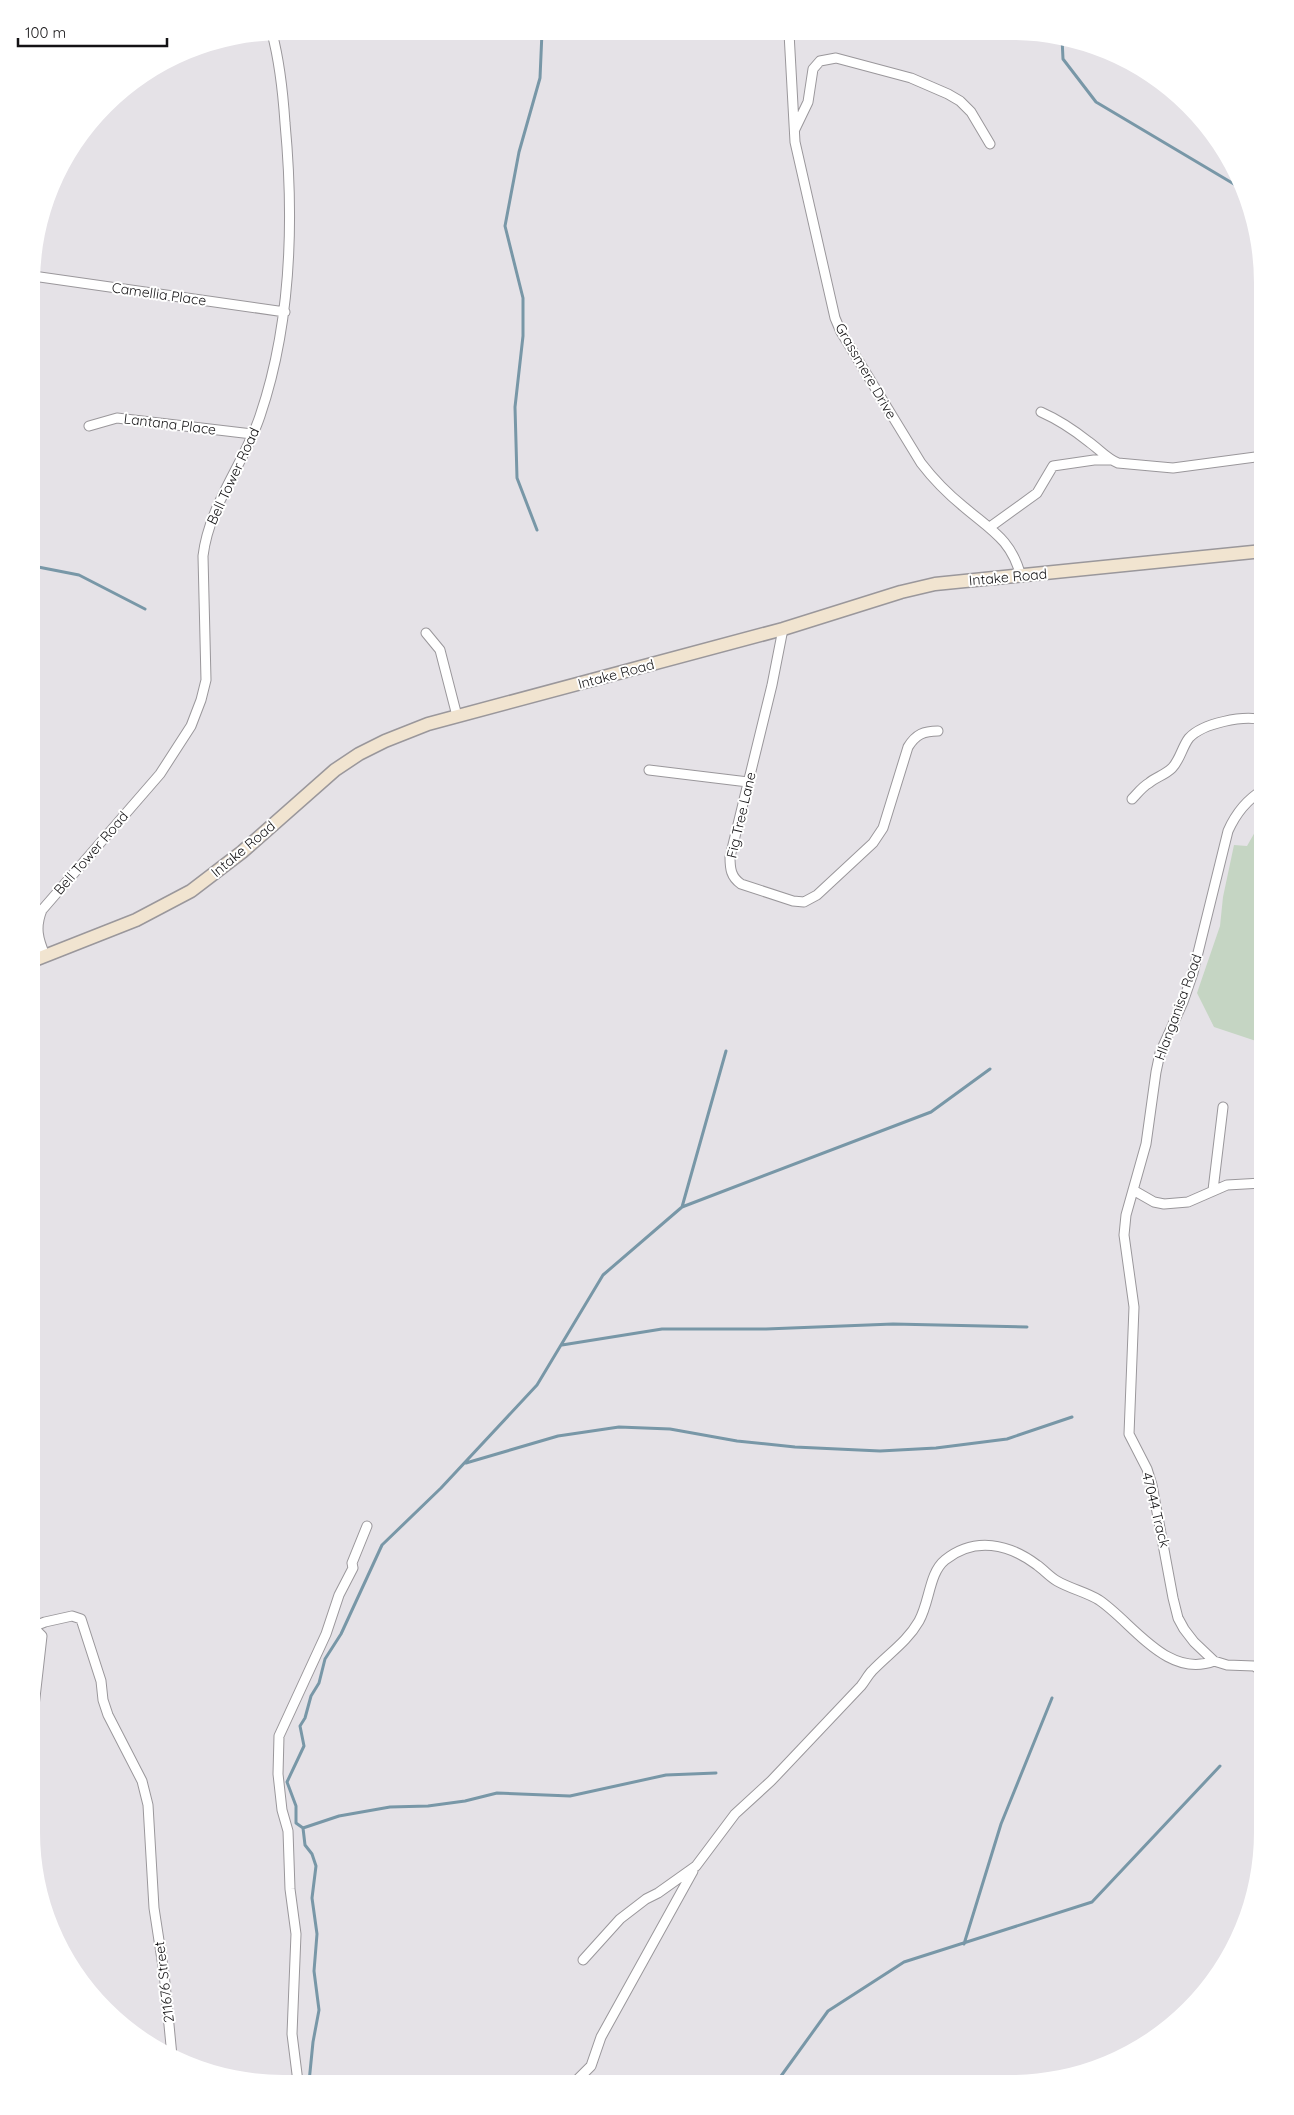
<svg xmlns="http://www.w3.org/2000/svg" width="1294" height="2115" viewBox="0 0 1294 2115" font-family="Quicksand,sans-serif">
<rect width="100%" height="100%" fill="#e5e2e7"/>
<path fill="#c5d5c3" d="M1255 832H1263L1262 1043 1214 1027 1197 993 1220 926 1223 897 1234 845 1247 846Z"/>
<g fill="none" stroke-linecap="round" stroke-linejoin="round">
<path stroke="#7897a7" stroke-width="3" d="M1062 38 1063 59 1096 102 1244 190
M537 530 517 478 515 407 523 336V298L505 226 519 152 540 78 542 32
M33 566 79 575 145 609
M682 1207 726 1051
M562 1345 662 1329H766L893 1324 1027 1327
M466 1463 558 1436 619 1427 670 1429 737 1441 795 1447 880 1451 936 1448 1007 1439 1072 1417
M303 1828 339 1816 390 1807 428 1806 465 1801 497 1793 570 1796 666 1775 716 1773
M964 1944 1001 1824 1052 1698
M309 2082 313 2042 319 2010 314 1971 317 1934 312 1898 316 1866 312 1854 305 1845 303 1828 296 1823V1806L287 1782 304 1746 300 1726 305 1718 311 1696 319 1683 325 1659 341 1634 382 1545 441 1488 537 1385 603 1275 682 1207 931 1112 990 1069
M776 2083 828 2011 904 1962 1092 1902 1220 1766"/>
<defs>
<path id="street" d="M789 33 795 142 835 318 841 332 921 463C934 480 948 494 964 507 991 530 1012 540 1021 577
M795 129 808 102 813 69 820 61 836 58 911 78 948 94 960 101 971 112 990 144
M33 276 285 312
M1041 412C1059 420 1074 430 1089 442 1099 449 1107 459 1118 463L1173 468 1263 456
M89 426 117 418 252 434
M990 527 1037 493 1053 466 1094 460H1111
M783 629 772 685 730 857C730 869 731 877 741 884L793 901 804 902 817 895 873 843 883 828 908 747C916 734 924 731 938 731
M426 633 440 650 457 716
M649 770 748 782
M1132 799C1137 794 1142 787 1149 783 1156 777 1165 775 1172 768 1180 760 1182 747 1189 738 1203 723 1243 715 1263 720
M45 955C38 939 35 927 42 910L160 774 191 726 201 700 206 680 203 556C209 505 244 464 260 416 291 325 294 219 285 123 283 93 280 63 272 33
M1133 1190 1154 1202 1164 1204 1188 1202 1227 1185 1262 1183
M1213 1190 1223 1107
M32 1627 45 1622 72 1616 81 1619 101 1681 103 1700 108 1715 142 1781 148 1805 154 1908 164 1973 172 2056
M1262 1671 1254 1666 1227 1665 1214 1661 1194 1642 1184 1629 1178 1618 1173 1598 1152 1485 1147 1469 1129 1434 1134 1307 1124 1235 1126 1215 1146 1144 1156 1072 1160 1053 1183 1002 1193 973 1228 831C1236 813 1246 800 1263 790
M31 1733 42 1636 34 1628
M583 1960 620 1919 646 1899 658 1893 696 1866 735 1814 771 1781 861 1686C865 1681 868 1675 872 1671 888 1654 907 1642 919 1621 930 1601 929 1573 945 1560 975 1536 1009 1544 1037 1565 1044 1570 1050 1577 1057 1581 1071 1589 1086 1592 1099 1600 1133 1623 1167 1679 1214 1661
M298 2082 292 2034 296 1934 290 1889 288 1831 282 1810 278 1774 279 1736 326 1634 339 1595 353 1568 352 1563 367 1526
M574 2083 591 2066 601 2037 693 1871"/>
<path id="secondary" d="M32 961 136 920 191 891 242 852 335 770 359 754 385 741 428 724 783 629 901 592 935 584 1263 551"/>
</defs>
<use href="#street" stroke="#9a979b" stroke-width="11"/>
<use href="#secondary" stroke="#9a979b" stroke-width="15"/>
<use href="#street" stroke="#fff" stroke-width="9"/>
<use href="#secondary" stroke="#f1e4d0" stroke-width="12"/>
</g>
<g text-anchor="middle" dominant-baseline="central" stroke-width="4" stroke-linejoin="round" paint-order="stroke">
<g font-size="14" fill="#141315" stroke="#fff">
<text transform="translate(159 294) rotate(8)">Camellia Place</text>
<text transform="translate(866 371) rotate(60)">Grassmere Drive</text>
<text transform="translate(170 424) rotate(7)">Lantana Place</text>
<text transform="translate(233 476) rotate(-65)">Bell Tower Road</text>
<text transform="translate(1008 577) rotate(-5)">Intake Road</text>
<text transform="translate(616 674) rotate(-15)">Intake Road</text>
<text transform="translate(741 815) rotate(-77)">Fig Tree Lane</text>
<text transform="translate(243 849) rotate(-40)">Intake Road</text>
<text transform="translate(91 853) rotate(-49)">Bell Tower Road</text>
<text transform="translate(1178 1007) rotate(-70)">Hlanganisa Road</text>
<text transform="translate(1156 1510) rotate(76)">47044 Track</text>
<text transform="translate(164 1982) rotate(-97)">211676 Street</text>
</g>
</g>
<path d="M0 0H1294V2115H0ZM283 40H1011A243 243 0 0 1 1254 283V1832A243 243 0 0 1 1011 2075H283A243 243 0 0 1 40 1832V283A243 243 0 0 1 283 40Z" fill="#fff" fill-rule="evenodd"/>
<path d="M18 38v8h149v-8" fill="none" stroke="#141315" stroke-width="2.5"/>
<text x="25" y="38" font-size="15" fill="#141315" stroke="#ffffff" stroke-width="4" paint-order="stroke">100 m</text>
</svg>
